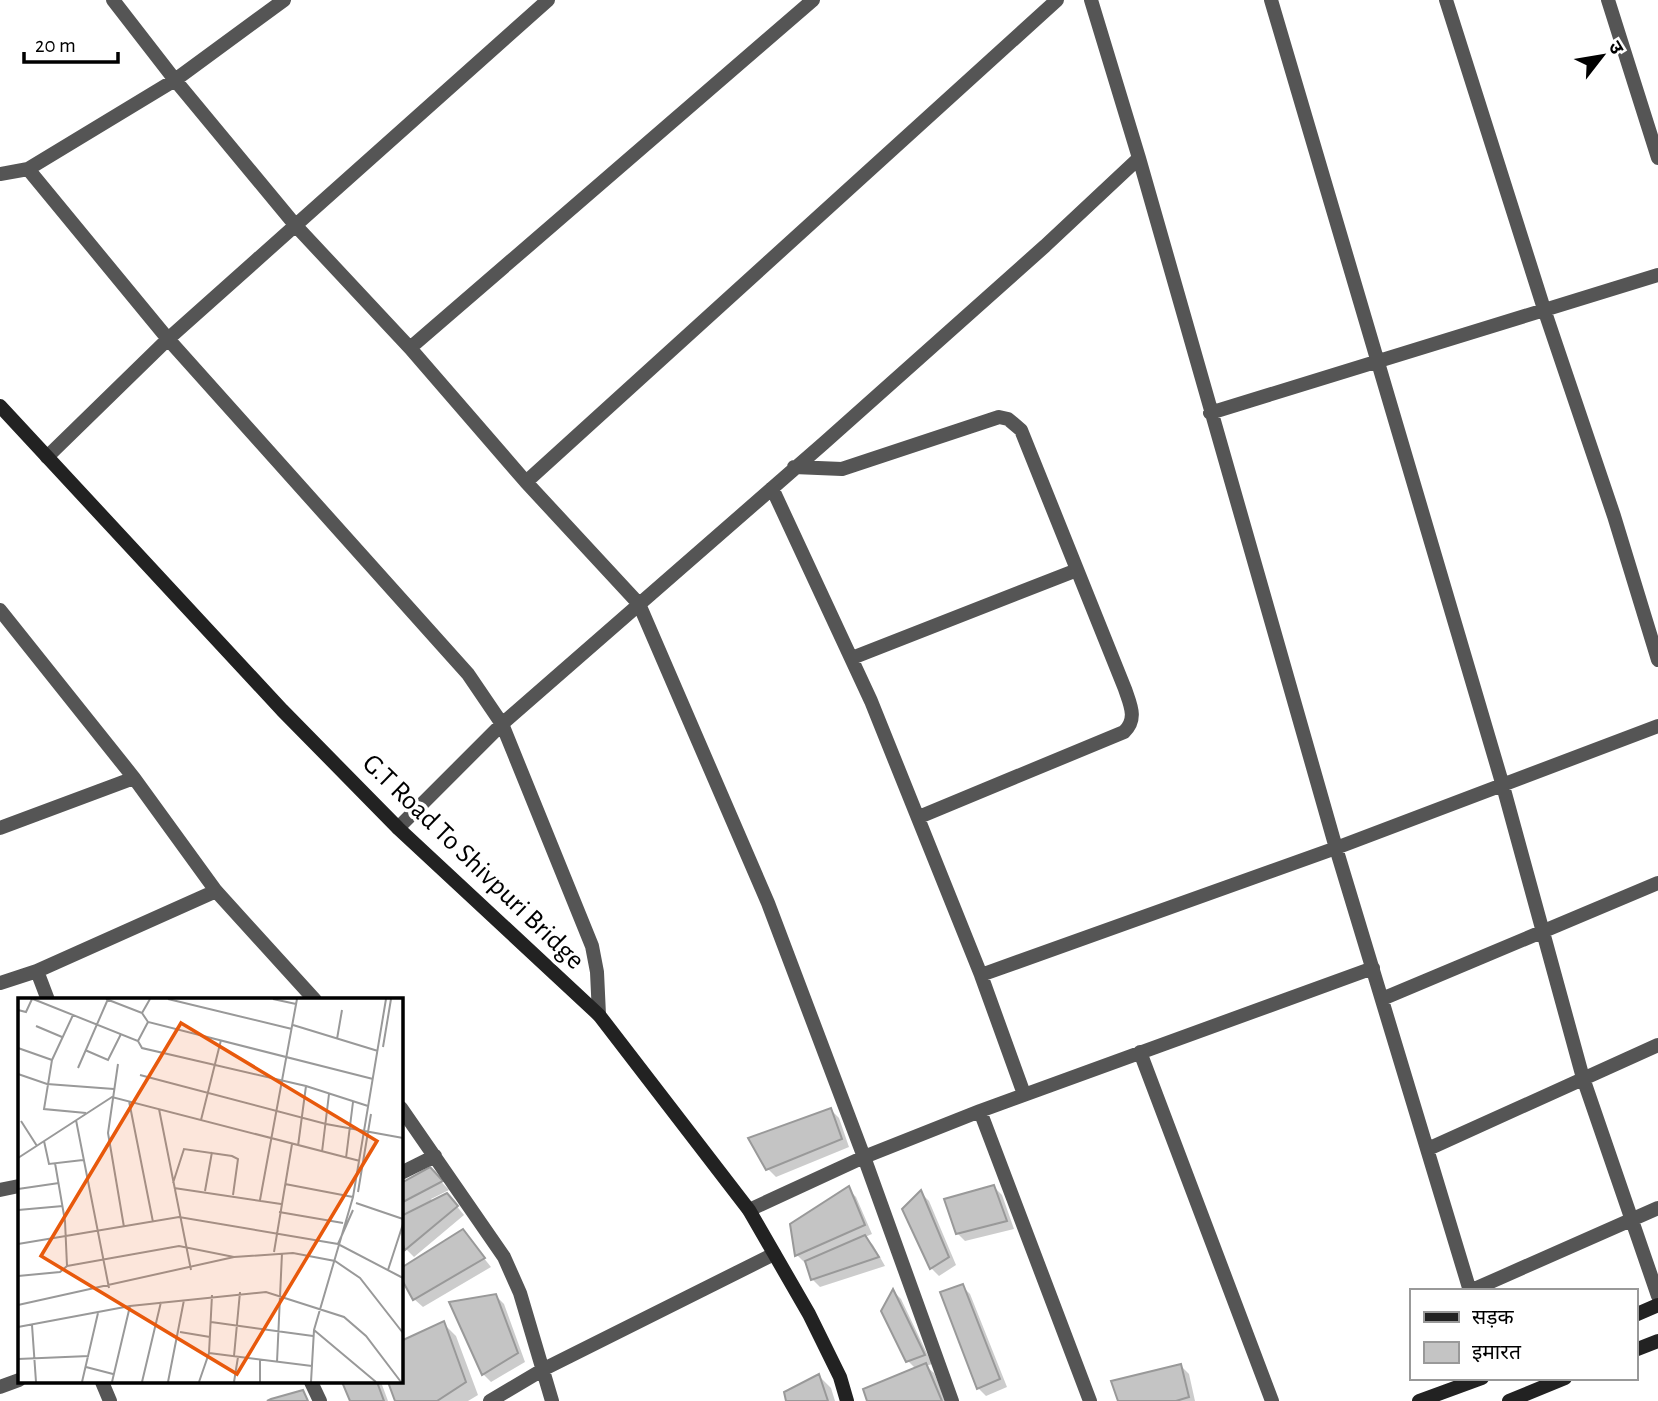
<svg xmlns="http://www.w3.org/2000/svg" width="1658" height="1401" viewBox="0 0 1658 1401" font-family="'Alegreya Sans','Noto Sans Devanagari',sans-serif">
<rect width="100%" height="100%" fill="#fff"/>
<path fill="#0003" d="M831 1110 839 1118 849 1147 776 1177 768 1169Z
M430 1170 449 1190 431 1199 433 1202 455 1204 464 1215 414 1257 406 1249 401 1234V1185Z
M994 1187 1002 1195 1014 1229 965 1241 957 1233Z
M848 1189 856 1197 872 1234 865 1237 873 1245 885 1266 820 1287 812 1279 807 1262 805 1263 797 1255Z
M921 1193 929 1201 956 1265 939 1276 931 1268Z
M463 1232 491 1267 423 1307 414 1299 401 1275V1270Z
M962 1286 970 1294 1007 1387 986 1396 978 1388Z
M893 1291 901 1299 932 1364 926 1366 934 1373 946 1401H869L916 1369 908 1361Z
M496 1296 504 1304 525 1362 491 1382 483 1374 452 1303Z
M443 1323 456 1336 478 1395 468 1401H397L390 1382H401V1343Z
M1181 1366 1189 1374 1195 1401H1119Z
M819 1376 831 1388 835 1401H788Z
M344 1382H381L388 1401H352Z"/>
<path fill="#c4c4c4" stroke="#999" stroke-width="2" d="M831 1108 842 1139 766 1170 748 1138Z
M430 1167 443 1181 401 1203V1183Z
M994 1185 1007 1221 956 1234 944 1199Z
M849 1186 865 1225 795 1256 790 1224Z
M921 1190 949 1257 930 1269 902 1209Z
M447 1193 458 1206 405 1250 401 1239V1216Z
M463 1229 485 1258 413 1300 401 1278V1268Z
M865 1235 879 1257 811 1280 805 1261Z
M963 1284 1000 1379 977 1389 940 1292Z
M893 1289 925 1355 906 1362 881 1311Z
M496 1294 518 1353 482 1375 449 1302Z
M444 1321 466 1382 437 1401H395L388 1382H401V1341Z
M926 1363 942 1401H867L863 1389Z
M1181 1364 1189 1397 1176 1401H1118L1111 1381Z
M819 1374 828 1401H786L784 1392Z
M342 1382H377L384 1401H350Z
M303 1390 308 1401H267L271 1399Z"/>
<g fill="none" stroke-linecap="round" stroke-linejoin="round">
<path stroke="#555" stroke-width="14" d="M113 0 175 80 296 226 410 348 526 482 639 604 768 903 864 1157 952 1401
M1091 0 1139 158 1336 848 1470 1291
M1271 0 1503 786 1583 1078 1658 1296
M1446 0 1545 312 1614 516 1658 660
M1608 0 1658 158
M28 169 168 339 442 645 468 674 502 724 592 946 597 972 599 1015
M0 174 28 169 175 80 284 0
M410 348 813 0
M1210 413 1658 275
M47 457 168 339 548 0
M794 467 842 469 999 417 1008 419 1021 430 1125 689C1130 704 1138 719 1124 732L919 817
M526 482 1057 0
M772 488 871 701 981 975 1024 1094
M0 610 134 778 216 891 315 1000
M852 658 1077 570
M0 828 134 778
M398 828 502 724 824 443 1045 246 1139 158
M37 971 48 1000
M981 975 1336 848 1658 726
M0 983 37 971 216 891
M1382 999 1658 883
M1140 1052 1272 1401
M401 1108 504 1257 520 1293 552 1401
M980 1111 1090 1401
M1428 1149 1658 1045
M401 1173 435 1156
M0 1190 19 1186
M749 1210 864 1157 980 1111 1373 968
M1470 1291 1658 1208
M102 1382 110 1401
M311 1382 320 1401
M0 1387 19 1380
M490 1401 544 1369 774 1254"/>
<path stroke="#222" stroke-width="14" d="M0 406 282 710 398 828 599 1015 749 1210 809 1314 840 1377 847 1401
M1635 1315 1658 1305
M1635 1350 1658 1341
M1419 1401 1482 1378
M1509 1401 1565 1378"/>
</g>
<g text-anchor="middle" dominant-baseline="central" stroke-width="7" stroke-linejoin="round" paint-order="stroke">
<g font-size="28" fill="#000" stroke="#fff">
<text transform="translate(473 862) rotate(44)">G.T Road To Shivpuri Bridge</text>
</g>
</g>
<g transform="translate(18 998)">
<rect width="385" height="385" fill="#fff"/>
<path fill="none" stroke="#999" stroke-width="2" d="M15 1 120 43 124 50 288 88 350 108M88 1 124 15 132 1M150 1 274 31M255 1 278 6M0 12 8 14 14 1M124 15 130 24 355 81M275 27 360 53M18 28 44 39M319 41 324 12M120 43 130 24M365 49 373 1M0 50 34 62 26 111 68 115M67 52 90 62 103 36M34 62 55 17M100 66 90 135 106 229M60 70 90 1M0 76 29 86 96 91M122 77 308 126 385 140M111 103 135 224M141 111 173 272M58 122 91 290M183 122 203 42M3 123 19 148M26 143 31 166 65 162M280 148 288 88M304 154 311 96M0 160 94 99 342 163M328 160 335 104M155 185 166 151 214 158 220 161 215 197M267 186 335 199M156 190 263 206M0 191 41 185M187 193 194 154M340 194 353 116M242 202 279 1M338 205 385 221M0 212 45 208M261 214 325 225M0 246 161 219 320 246 385 280M320 246 335 212M256 254 274 146M49 268 161 248 216 259M370 272 385 226M0 278 42 274 49 268 47 223 37 165M0 307 216 259 275 255 317 263 342 280 385 335M193 324 295 338M14 327 18 384M0 329 112 308 248 294 326 319 348 338 383 384M296 332 358 384M162 334 192 339M191 355 294 368M216 358 222 294M0 361 71 358M259 364 264 255M68 369 95 376M64 384 80 315M94 384 112 308M124 384 143 304M150 384 166 302M181 384 191 355 194 297M216 384 220 359M242 384V362M293 384 296 332 335 199 368 1"/>
<path fill="#e8590c" fill-opacity="0.15" stroke="#e8590c" stroke-width="3.5" d="M163 25 359 143 219 376 23 258Z"/>
<rect width="385" height="385" fill="none" stroke="#000" stroke-width="3.5"/>
</g>
<rect x="1410" y="1289" width="228" height="91" fill="#ffffff" stroke="#999999" stroke-width="2"/>
<rect x="1424" y="1312" width="35" height="10" fill="#222222" stroke="#999999" stroke-width="2"/>
<text x="1472" y="1324" font-size="21" fill="#000000">सड़क</text>
<rect x="1424" y="1342" width="35" height="21" fill="#c4c4c4" stroke="#999999" stroke-width="2"/>
<text x="1472" y="1359" font-size="21" fill="#000000">इमारत</text>
<g transform="translate(1602 56) rotate(59)" stroke="#ffffff" stroke-width="5" paint-order="stroke">
<path d="M0-5L12 26L0 18L-12 26Z" fill="#000000"/>
<text y="-10" font-size="19" font-weight="bold" text-anchor="middle" fill="#000000">उ</text>
</g>
<path d="M24 52v10h94v-10" fill="none" stroke="#000000" stroke-width="3.5"/>
<text x="35" y="52" font-size="21" fill="#000000" stroke="#ffffff" stroke-width="5" paint-order="stroke">20 m</text>
</svg>
